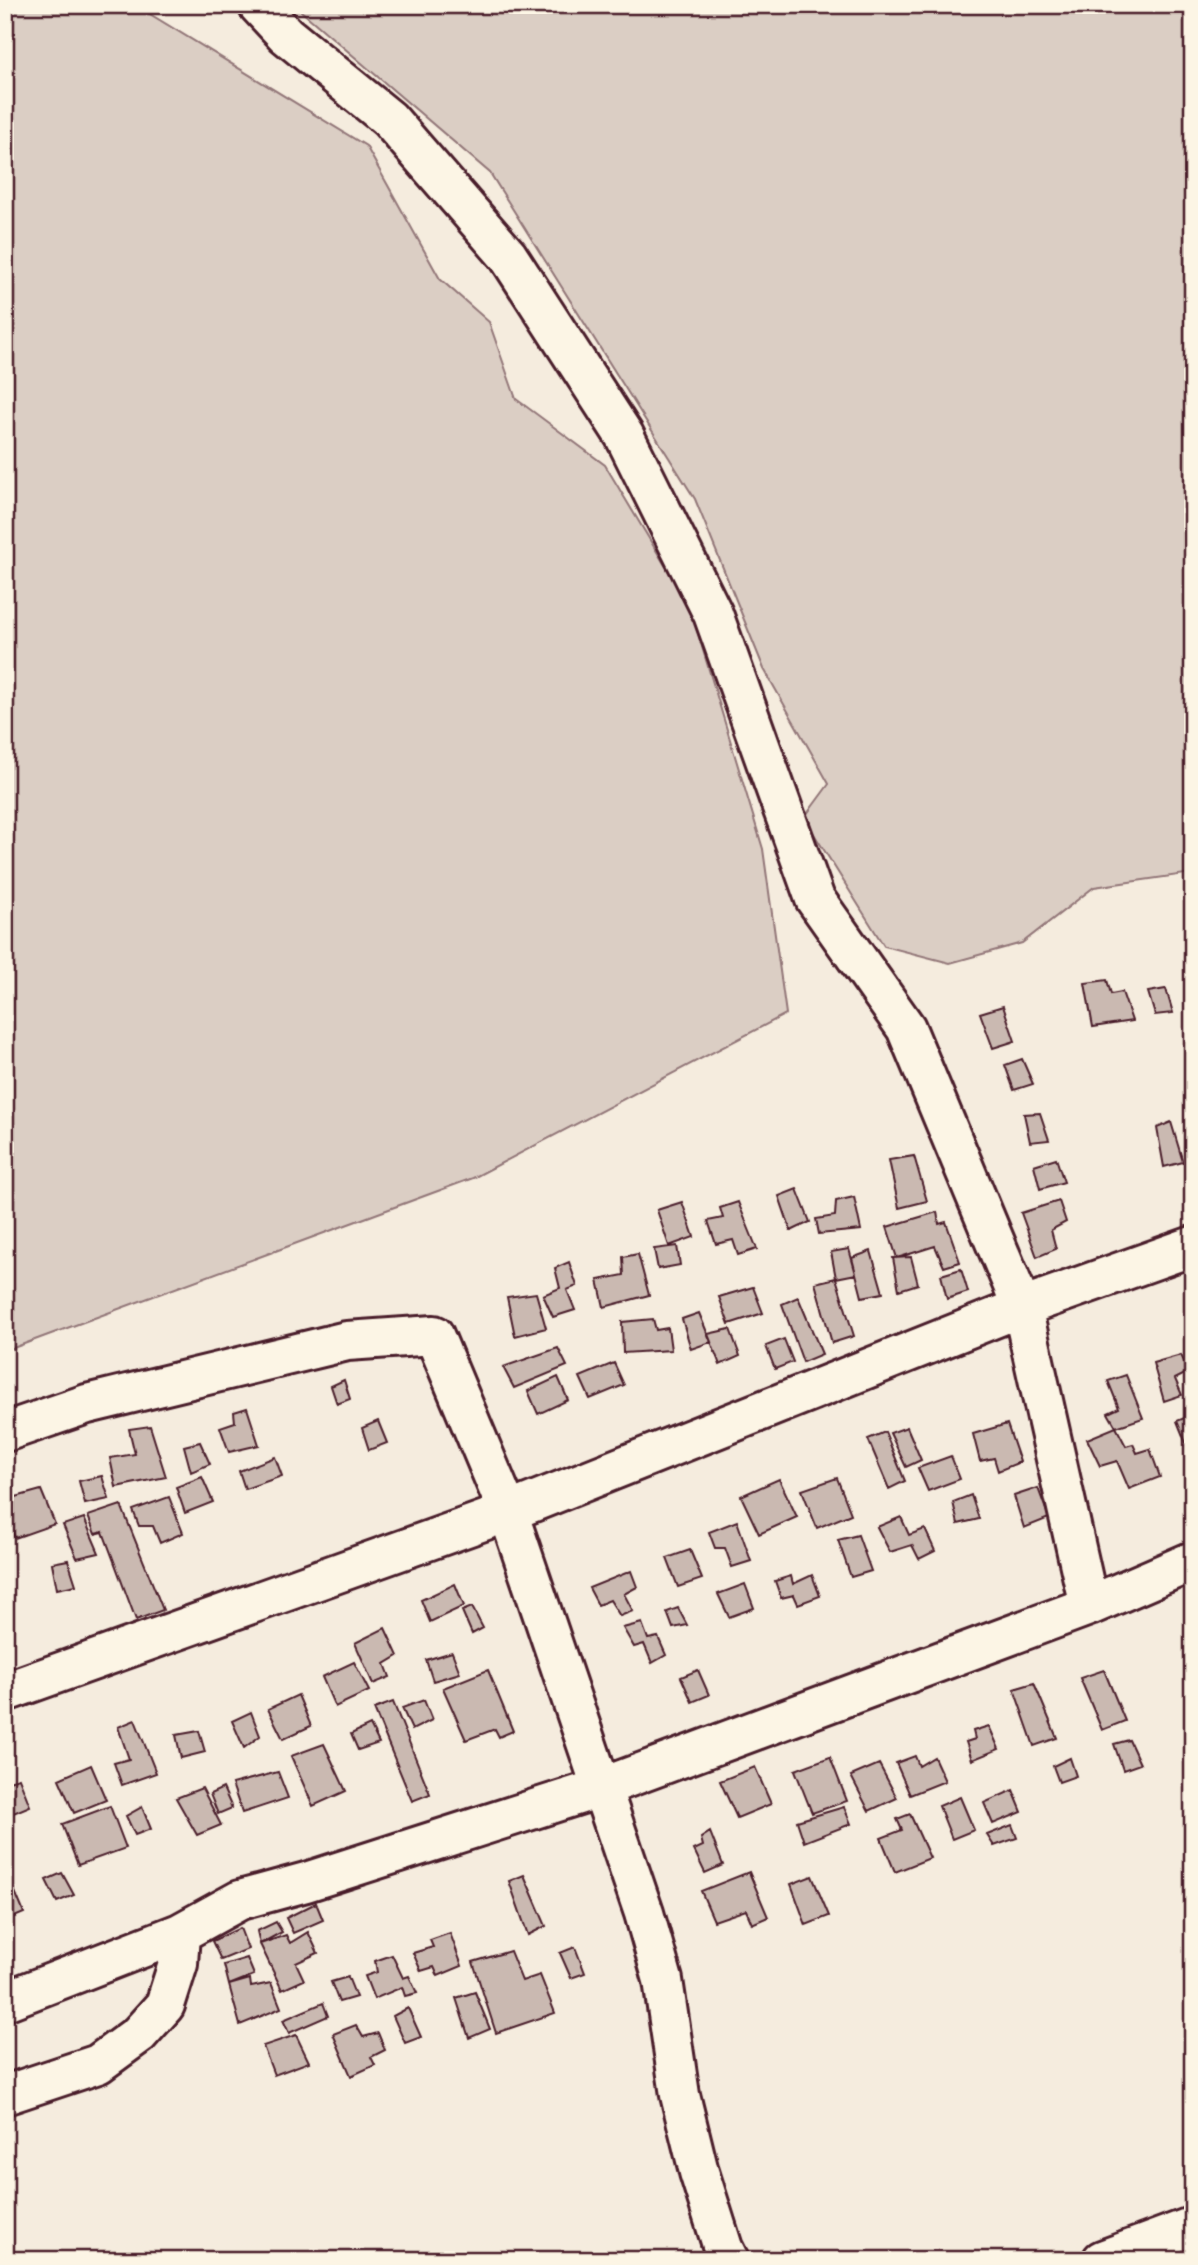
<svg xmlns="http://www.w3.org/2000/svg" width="1198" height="2265" viewBox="0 0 1198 2265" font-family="'Balsamiq Sans',sans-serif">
<rect width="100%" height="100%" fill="#f5ecde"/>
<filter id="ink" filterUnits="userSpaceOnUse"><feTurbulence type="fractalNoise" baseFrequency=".0143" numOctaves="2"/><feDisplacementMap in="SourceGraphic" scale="14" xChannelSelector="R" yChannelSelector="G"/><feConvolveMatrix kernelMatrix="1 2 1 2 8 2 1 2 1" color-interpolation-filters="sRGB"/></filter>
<g filter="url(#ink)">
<path fill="#dbcec4" stroke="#927678" stroke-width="2" d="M5 5H135L366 146 440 279 489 322 516 399 605 465 690 607 763 849 786 1014 473 1178 5 1351Z
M294 5H1193V873L1094 887 1022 943 950 963 884 946 804 818 829 784 764 669 695 499 490 173Z"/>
<path fill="#cab9b1" stroke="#4a1f2b" stroke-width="2" d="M1107 980 1111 994 1122 992 1132 1021 1093 1027 1085 983Z
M1166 989 1173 1013 1155 1015 1148 992Z
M1003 1006 1015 1041 993 1048 980 1013Z
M1022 1059 1033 1084 1014 1090 1005 1065Z
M1040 1113 1049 1140 1030 1142 1024 1114Z
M1171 1122 1183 1162 1164 1167 1157 1128Z
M914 1156 927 1201 899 1208 889 1160Z
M1056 1158 1064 1182 1040 1189 1034 1165Z
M797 1189 810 1222 791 1231 779 1196Z
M854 1197 861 1230 819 1234 816 1219 835 1216 836 1201Z
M1059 1201 1066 1222 1051 1230 1056 1249 1037 1257 1021 1213Z
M682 1202 694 1237 669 1246 657 1210Z
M738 1202 757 1249 738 1255 733 1240 716 1244 708 1221 723 1218 720 1208Z
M937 1212 939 1224 946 1222 960 1262 944 1267 935 1246 897 1258 887 1227Z
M677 1246 680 1265 658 1269 654 1249Z
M849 1249 856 1274 836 1278 831 1252Z
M871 1251 883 1293 862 1297 852 1258Z
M638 1254 649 1295 604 1307 598 1280 624 1275 623 1257Z
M911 1257 918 1284 899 1290 893 1258Z
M569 1262 577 1286 567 1290 575 1310 553 1317 543 1295 560 1288 555 1268Z
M961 1269 968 1292 947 1299 941 1275Z
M836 1278 854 1336 832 1343 815 1283Z
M753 1287 763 1313 729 1324 719 1297Z
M536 1293 546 1328 515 1336 507 1297Z
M798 1297 822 1354 803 1362 782 1304Z
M699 1313 711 1342 691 1349 682 1319Z
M653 1319 656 1330 668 1328 671 1350 623 1353 622 1322Z
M730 1329 740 1356 720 1365 708 1334Z
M784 1339 793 1362 775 1369 766 1346Z
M558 1348 567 1366 514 1388 503 1367Z
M1181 1355 1189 1372 1175 1379 1182 1395 1164 1401 1153 1363Z
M614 1363 624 1385 590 1399 580 1377Z
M1126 1375 1143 1418 1116 1427 1108 1413 1119 1408 1108 1381Z
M558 1377 568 1400 538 1414 528 1391Z
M344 1380 350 1399 337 1404 331 1386Z
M247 1408 259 1445 229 1452 220 1427 235 1422 234 1412Z
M1192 1415 1193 1417 1192 1458 1177 1421Z
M378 1421 387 1443 369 1450 362 1428Z
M1007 1424 1020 1462 998 1471 994 1458 980 1461 973 1434Z
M150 1426 166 1477 116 1487 110 1458 135 1454 129 1429Z
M907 1427 921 1460 906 1467 890 1433Z
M1116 1427 1126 1446 1133 1444 1137 1453 1150 1449 1160 1477 1129 1489 1117 1461 1100 1466 1087 1439Z
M885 1432 905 1481 889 1489 868 1439Z
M200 1442 210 1464 191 1472 184 1446Z
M951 1456 960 1479 928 1491 918 1468Z
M275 1457 282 1476 245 1489 239 1471Z
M102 1476 109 1499 85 1504 79 1481Z
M202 1477 213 1502 185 1513 176 1487Z
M837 1478 851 1514 817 1528 802 1490Z
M779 1479 797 1517 759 1534 741 1496Z
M1038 1488 1049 1518 1024 1528 1014 1496Z
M41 1490 55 1524 15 1538 5 1512V1500Z
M971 1495 979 1519 958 1524 953 1502Z
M169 1497 183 1533 160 1543 153 1526H139L133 1510Z
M121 1505 163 1610 136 1620 103 1532 95 1534 88 1516Z
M901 1517 909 1535 925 1529 935 1551 919 1559 912 1545 890 1552 877 1527Z
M84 1518 99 1553 77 1558 63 1525Z
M737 1521 751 1561 732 1567 725 1548H715L709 1532Z
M858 1535 871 1571 851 1577 838 1540Z
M690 1550 702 1579 678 1587 667 1558Z
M68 1560 76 1585 57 1589 52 1563Z
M631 1571 637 1587 624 1594 633 1611 620 1616 610 1600 598 1605 589 1588Z
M812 1575 820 1596 798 1604 794 1595 781 1598 775 1581 791 1576 793 1584Z
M455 1584 464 1606 430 1622 421 1600Z
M745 1584 754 1608 729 1617 718 1594Z
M472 1607 483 1628 472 1634 462 1611Z
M678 1608 687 1625 673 1628 667 1612Z
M642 1623 648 1639 658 1637 666 1655 652 1663 644 1644 634 1647 623 1628Z
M385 1628 398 1656 385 1664 390 1677 373 1684 355 1643Z
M452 1652 460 1673 433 1681 426 1660Z
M354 1662 369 1691 335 1707 322 1677Z
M488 1670 513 1731 499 1737 495 1729 466 1740 443 1688Z
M698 1670 709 1695 692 1702 681 1677Z
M1104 1670 1125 1721 1102 1730 1080 1678Z
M1034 1683 1057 1738 1034 1746 1014 1689Z
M298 1695 311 1726 283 1739 268 1709Z
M424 1700 432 1720 412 1730 402 1708Z
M393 1702 430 1794 412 1801 374 1709Z
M251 1712 260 1736 244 1748 232 1721Z
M135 1720 156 1773 122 1785 114 1763 129 1759 118 1727Z
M370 1725 379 1743 358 1750 351 1734Z
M989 1726 999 1749 972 1760 966 1742 975 1739 973 1731Z
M199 1731 205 1752 181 1758 176 1735Z
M1129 1740 1140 1764 1123 1770 1114 1744Z
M324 1744 346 1791 313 1806 291 1756Z
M915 1756 919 1766 934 1757 945 1781 910 1795 896 1763Z
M830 1757 847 1801 812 1813 795 1770Z
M1070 1758 1076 1776 1059 1782 1053 1766Z
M879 1764 897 1798 869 1811 851 1776Z
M91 1765 106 1800 74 1813 59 1779Z
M755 1767 771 1804 737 1818 720 1781Z
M278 1772 288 1798 242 1813 232 1784Z
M19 1778 30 1806 11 1814 5 1801V1782Z
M202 1788 221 1825 197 1835 176 1798Z
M223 1788 232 1808 218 1814 210 1794Z
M1013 1790 1022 1812 993 1824 984 1803Z
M960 1797 974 1830 952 1839 939 1806Z
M110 1806 126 1848 78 1865 62 1824Z
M142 1807 151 1829 135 1835 126 1816Z
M844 1807 851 1824 804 1842 797 1821Z
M910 1814 930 1858 895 1872 881 1838 902 1830 897 1819Z
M1012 1825 1017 1838 994 1846 987 1835Z
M710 1832 723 1865 705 1873 694 1850 703 1846 701 1838Z
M749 1872 768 1917 752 1924 746 1910 714 1921 701 1891Z
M62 1873 74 1895 57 1902 46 1880Z
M8 1875 24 1913 5 1921V1876Z
M524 1875 546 1926 528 1935 509 1881Z
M812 1876 829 1916 806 1925 791 1884Z
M316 1903 323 1920 293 1933 286 1918Z
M276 1922 282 1932 260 1944 257 1931Z
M240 1928 248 1949 221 1960 212 1941Z
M308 1932 318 1953 296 1963 304 1980 282 1990 260 1944 286 1935 290 1943Z
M450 1933 462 1966 438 1976 434 1967 421 1971 413 1953 433 1947 430 1940Z
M575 1947 585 1973 571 1978 560 1953Z
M510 1951 522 1981 540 1975 555 2013 496 2033 473 1962Z
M392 1955 403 1978 409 1976 417 1993 405 1996 402 1987 374 1999 365 1976 377 1972 375 1961Z
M247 1958 254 1975 229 1985 224 1965Z
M348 1977 356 1997 339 2002 331 1982Z
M250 1979 251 1987 271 1983 281 2008 240 2025 229 1985Z
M475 1992 490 2029 469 2038 456 1998Z
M323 2003 328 2016 289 2033 283 2020Z
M408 2008 421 2037 405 2043 393 2016Z
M356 2025 363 2037 378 2033 385 2050 371 2057 375 2065 351 2076 333 2034Z
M296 2035 309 2062 274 2075 263 2046Z"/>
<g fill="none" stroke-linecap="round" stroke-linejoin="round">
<defs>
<path id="minor" d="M258 5 286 35 389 119 508 256 624 435 713 614 815 899 906 1028 1022 1307 1089 1606
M5 1432 87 1404 347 1341 434 1335 508 1512 644 1913 663 1980 680 2095 699 2172 723 2248 729 2260
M5 1692 508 1512 1022 1307 1193 1246
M5 2001 180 1933 240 1900 306 1882 600 1788 1089 1606 1193 1561
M5 2095 98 2064 139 2034 165 2005 178 1964 180 1933
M1102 2260 1193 2226"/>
</defs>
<use href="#minor" stroke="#4a1f2b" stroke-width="44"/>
<use href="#minor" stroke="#fcf5e5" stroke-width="38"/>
</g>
</g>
<rect width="1198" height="2265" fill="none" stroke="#fcf5e5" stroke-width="28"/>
<rect x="14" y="14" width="1170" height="2237" fill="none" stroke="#4a1f2b" stroke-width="2.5" filter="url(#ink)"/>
</svg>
